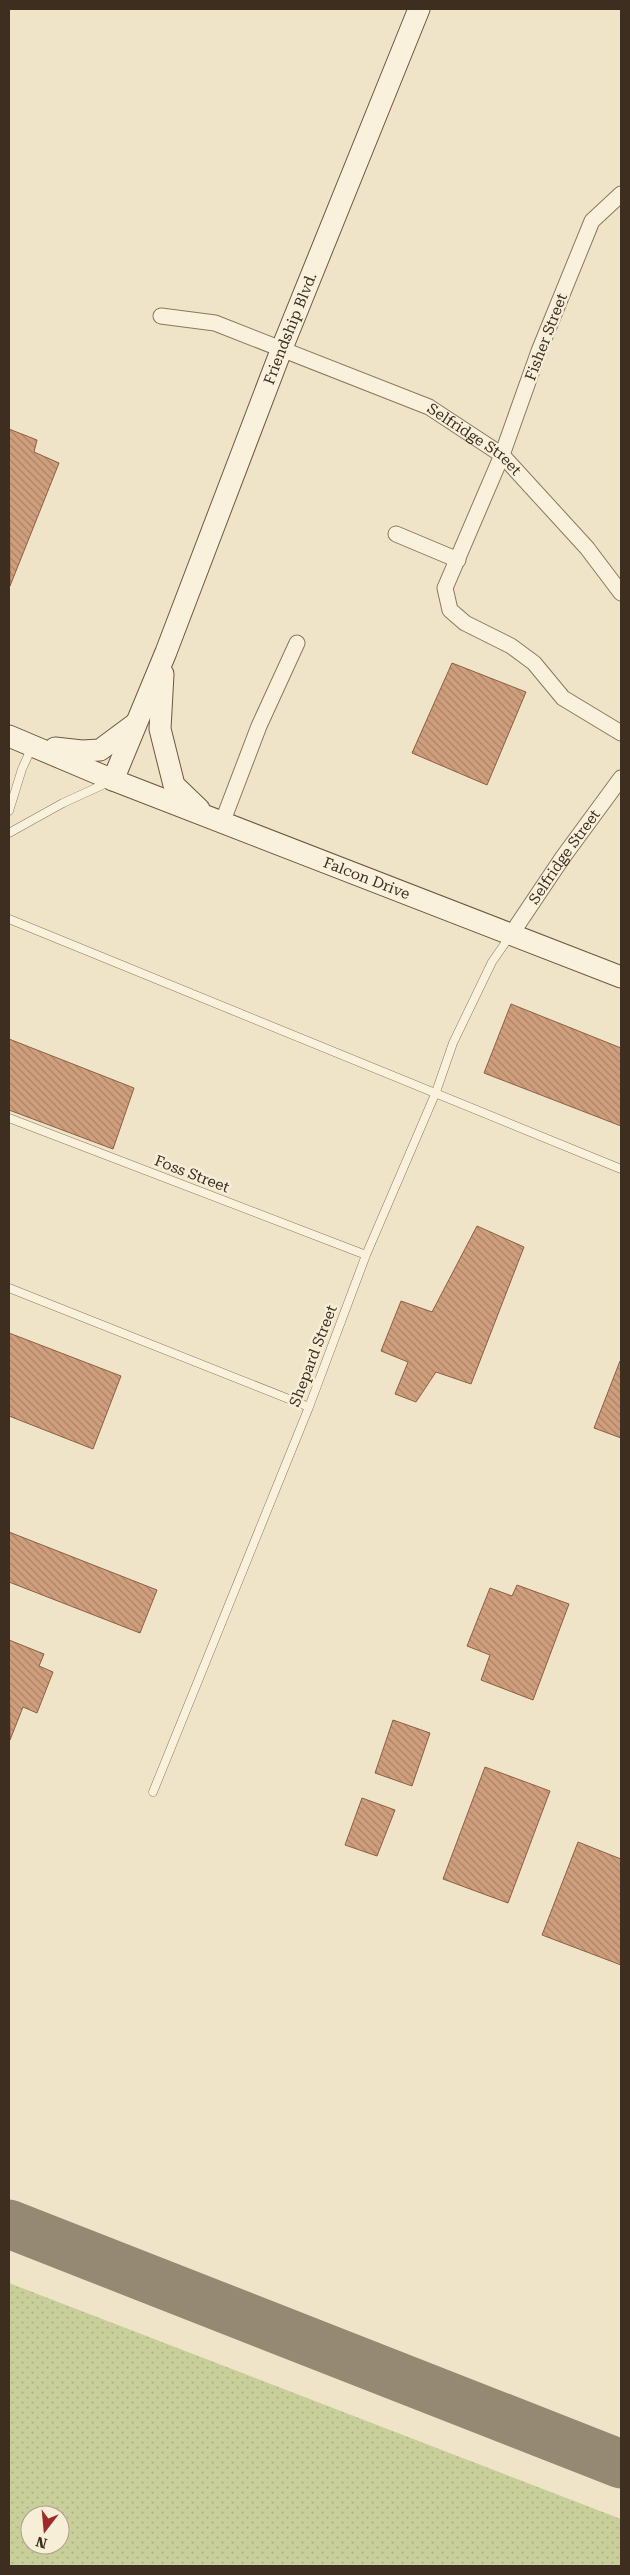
<svg xmlns="http://www.w3.org/2000/svg" width="630" height="2575" viewBox="0 0 630 2575" font-family="'Roboto Serif',serif">
<defs>
<pattern id="grass-dots" width="8" height="8" patternUnits="userSpaceOnUse" patternTransform="scale(1.25)"><rect width="8" height="8" fill="#c9cf9b"/><path d="M2 2h.1M6 6h.1" fill="none" stroke="#aeb285" stroke-width="1.8" stroke-linecap="round"/></pattern>
<pattern id="building-back-hatch" width="6" height="6" patternUnits="userSpaceOnUse" patternTransform="scale(1.25)"><rect width="6" height="6" fill="#cf9f7d"/><path d="M-1 5l2 2M0 0l6 6M5-1l2 2" fill="none" stroke="#a98266"/></pattern>
</defs>
<rect width="100%" height="100%" fill="#f0e4c8"/>
<path fill="url(#grass-dots)" fill-rule="evenodd" d="M9 2283 621 2519V2566H9ZM30 2515H60V2545H30Z"/>
<g fill="none" stroke-linecap="round" stroke-linejoin="round">
<path stroke="#968974" stroke-width="49" d="M9 2224 621 2464"/>
</g>
<path fill="url(#building-back-hatch)" stroke="#8d5f41" d="M9 429 37 440 34 452 59 463 10 586Z
M452 663 526 692 487 785 412 753Z
M511 1004 621 1048V1126L484 1073Z
M9 1039 134 1088 113 1149 9 1110Z
M477 1226 524 1247 471 1384 436 1372 416 1402 395 1394 408 1362 381 1351 401 1301 432 1312Z
M9 1333 121 1376 93 1449 9 1416Z
M620 1361 621 1362V1438L594 1428Z
M9 1532 157 1590 140 1633 9 1582Z
M517 1585 569 1604 533 1700 481 1680 490 1655 467 1646 490 1588 512 1596Z
M9 1640 44 1654 39 1666 53 1672 37 1713 23 1707 10 1740Z
M393 1720 430 1733 412 1786 375 1773Z
M485 1767 550 1791 508 1903 443 1879Z
M362 1798 395 1810 377 1856 345 1845Z
M578 1842 621 1859V1965L542 1935Z"/>
<g fill="none" stroke-linecap="round" stroke-linejoin="round">
<defs>
<path id="lane" d="M9 811 22 769 32 747
M9 833 63 803 109 782
M9 919 621 1169
M9 1118 366 1255
M9 1288 309 1407
M153 1792 309 1407 366 1255 436 1092 453 1043 492 962 510 936"/>
<g id="street">
<path d="M621 194 592 221 539 351 502 455 445 588 450 610 465 623 511 646 534 663 563 698 621 733"/>
<path id="s1" d="M161 316 215 323 429 407 502 455 587 548 621 593"/>
<path d="M396 534 458 560"/>
<path d="M222 823 259 726 297 643"/>
<path id="s2" d="M510 936 563 857 621 778"/>
</g>
<g id="secondary">
<path d="M163 674 160 729 174 785 199 809"/>
<path id="s3" d="M9 736 113 780 621 977"/>
<path d="M55 748 82 751 100 750 135 724"/>
<path id="s4" d="M113 780 166 652 282 348 419 9"/>
</g>
</defs>
<use href="#lane" stroke="#8d765c" stroke-width="9"/>
<use href="#street" stroke="#8d765c" stroke-width="17"/>
<use href="#secondary" stroke="#6f573f" stroke-width="23"/>
<use href="#lane" stroke="#faf1dc" stroke-width="8"/>
<use href="#street" stroke="#faf1dc" stroke-width="15"/>
<use href="#secondary" stroke="#faf1dc" stroke-width="21"/>
</g>
<g text-anchor="middle" dominant-baseline="central" stroke-width="5" stroke-linejoin="round" paint-order="stroke">
<g font-size="15" fill="#3d2e20" stroke="#f7eed8">
<text stroke="none"><textPath href="#s4" startOffset="485">Friendship Blvd.</textPath></text>
<text transform="translate(546 337) rotate(-69)">Fisher Street</text>
<text stroke="none"><textPath href="#s1" startOffset="340">Selfridge Street</textPath></text>
<text stroke="none"><textPath href="#s2" startOffset="96">Selfridge Street</textPath></text>
<text stroke="none"><textPath href="#s3" startOffset="385">Falcon Drive</textPath></text>
<text transform="translate(192 1174) rotate(21)">Foss Street</text>
<text transform="translate(313 1356) rotate(-69)">Shepard Street</text>
</g>
</g>
<rect width="630" height="2575" fill="none" stroke="#3d2e20" stroke-width="20"/>
<g transform="translate(45 2530) rotate(196)"><circle r="24" fill="#f7eed8" stroke="#ada18e"/>
<path d="M0-4L9 19L0 12L-9 19Z" fill="#9e2a2b"/>
<text y="-8" font-size="14" font-weight="bold" text-anchor="middle" fill="#3d2e20">N</text>
</g>
</svg>
